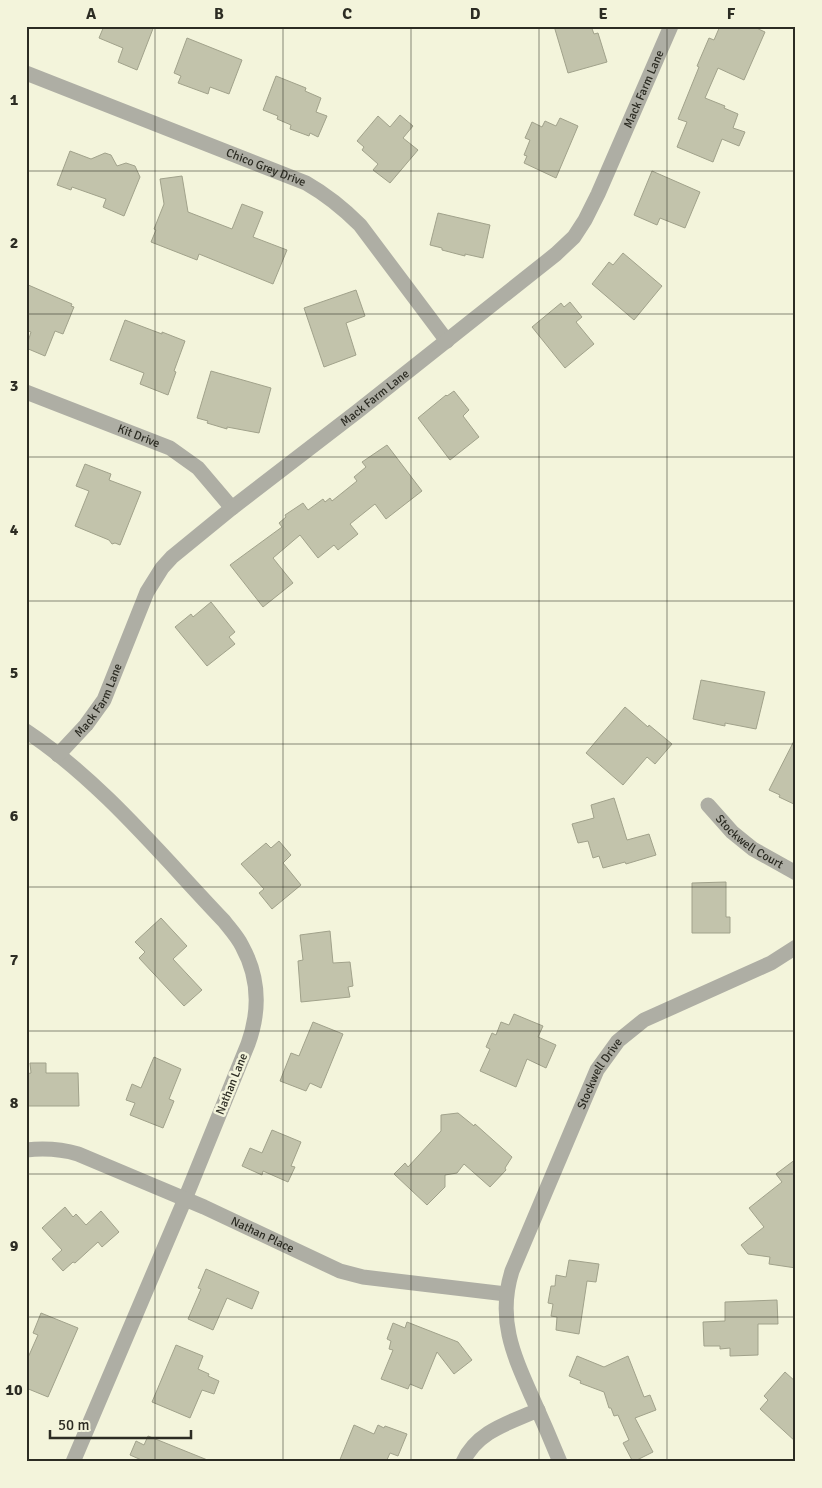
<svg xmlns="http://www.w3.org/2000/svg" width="822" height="1488" viewBox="0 0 822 1488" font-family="Signika,sans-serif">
<rect width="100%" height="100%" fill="#f3f4db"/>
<path fill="#c2c3ab" stroke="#a1a28b" d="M104 26H154L137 70 118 62 123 48 99 38Z
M554 26H591L594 34 598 33 607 62 568 73Z
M720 26H752L765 32 744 80 718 68 705 98 725 106 724 108 738 114 733 128 745 132 739 146 722 139 713 162 677 147 687 122 678 119 699 67 697 66 709 38 714 40Z
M187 38 242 60 229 94 210 87 208 94 178 83 181 76 174 73Z
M276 76 306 88 305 91 321 98 316 112 327 116 318 137 310 133 309 136 290 129 291 125 277 119 278 116 263 110Z
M400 115 413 126 403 138 418 150 390 183 373 170 378 164 362 150 364 147 357 141 378 116 390 127Z
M560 118 578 126 556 178 524 163 527 156 524 155 530 140 525 138 532 122 542 127 545 121 556 126Z
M70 151 91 159 105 153 111 155 117 166 126 163 135 166 140 177 124 216 103 207 106 199 72 187 71 190 57 185Z
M652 171 700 192 685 228 660 218 657 225 634 215Z
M182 176 188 212 232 229 242 204 263 212 253 237 287 250 273 284 199 254 197 260 151 242 156 230 154 229 164 204 160 179Z
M438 213 490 225 483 258 465 254V256L442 250V248L430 245Z
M623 253 662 286 634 320 592 284 609 262 613 265Z
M26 284 72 304 71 306 74 307 63 334 55 331 45 356 26 348 31 332 26 330Z
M356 290 365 316 346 323 356 355 324 367 304 308Z
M570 302 582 317 576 322 594 344 565 368 532 327 561 303 564 307Z
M125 320 162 334V332L185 341 174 371 176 372 168 395 140 384 144 373 110 360Z
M211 371 271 388 259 433 227 427V429L207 423 208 421 197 418Z
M454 391 469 410 463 416 479 437 450 460 418 418 446 395 447 396Z
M387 445 422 491 386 519 375 504 350 524 358 534 338 550 334 545 318 558 300 535 273 558 293 583 263 607 230 565 282 527 279 523 286 517 285 515 303 503 308 510 323 499 325 502 330 498 332 501 357 481 354 477 366 467 362 462Z
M85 464 111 474 109 480 141 492 120 545 115 543 112 544 109 540 75 526 89 491 76 486Z
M211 602 235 632 229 637 235 644 207 666 175 627 191 614 193 617Z
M701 680 765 692 756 729 725 723V726L693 719Z
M625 707 648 727 649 725 672 744 655 764 647 757 623 785 586 753Z
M796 737V805L779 797 780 795 769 790Z
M614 798 627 840 649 834 656 855 626 864 625 862 603 868 599 856 593 858 588 841 578 843 572 824 594 818 591 805Z
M279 841 291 855 283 863 301 885 272 909 259 893 264 889 241 864 266 843 271 848Z
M726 882V917H730V933H692V883Z
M161 918 187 946 173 959 202 990 184 1006 139 958 145 952 135 942Z
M330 931 333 963 350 962 353 986 348 987 350 997 301 1002 298 961 303 960 300 935Z
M514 1014 543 1026 538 1037 556 1045 546 1068 527 1059 516 1087 480 1071 490 1049 486 1047 492 1033 496 1035 501 1022 509 1025Z
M313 1022 343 1034 321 1088 310 1083 306 1091 280 1081 291 1053 299 1056Z
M154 1057 181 1069 169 1099 174 1101 163 1128 130 1115 135 1103 126 1100 132 1084 141 1088Z
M30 1063H46V1073H78L79 1106H26V1074L31 1073Z
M458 1113 474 1126 475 1124 512 1157 505 1168 506 1170 490 1187 464 1164 457 1173 445 1175V1187L427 1205 394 1174 405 1163 408 1167 441 1131V1115Z
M272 1130 301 1142 291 1166 295 1167 288 1182 263 1171 262 1175 242 1166 250 1148 262 1153Z
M796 1159V1268L769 1264 770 1257 748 1254 741 1245 764 1227 749 1208 782 1182 776 1174Z
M65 1207 73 1217 76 1214 86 1225 101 1211 119 1232 102 1247 98 1242 75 1263 73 1262 63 1271 52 1259 62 1250 42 1228Z
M569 1260 599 1264 596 1282 587 1281 579 1334 556 1330 557 1317 551 1316 553 1304 548 1303 551 1286H555L556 1275 566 1277Z
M206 1269 259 1292 252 1309 227 1298 213 1330 188 1319 201 1289 198 1288Z
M777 1300 778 1324H758V1355L730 1356V1348L720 1349V1346H704L703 1322 725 1321V1302Z
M41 1313 78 1328 48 1397 26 1388V1362L38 1335 33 1333Z
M407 1322 458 1342 472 1360 454 1374 437 1352 422 1389 410 1384 408 1389 381 1379 393 1350 389 1349 391 1341 387 1339 393 1323 405 1328Z
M176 1345 203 1356 198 1369 209 1374 208 1376 219 1381 214 1394 202 1390 190 1418 152 1402Z
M577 1356 604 1367 628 1356 644 1397 650 1395 656 1410 635 1418 653 1452 633 1462 623 1443 629 1440 618 1415 614 1416 611 1408H609L604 1392 580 1383 581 1381 569 1376Z
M785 1372 796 1382V1442L760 1409 768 1400 764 1396Z
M354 1425 374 1434 378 1425 384 1428 385 1426 407 1434 398 1456 390 1453 386 1462H339Z
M148 1436 210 1461V1462H146L130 1455 136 1441 144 1445Z"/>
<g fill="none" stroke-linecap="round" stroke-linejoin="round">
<g stroke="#aeaea4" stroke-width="15">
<path id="s1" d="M26 73 306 183C327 195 343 208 360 225L447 341"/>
<path id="s2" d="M26 392 170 448 198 468 232 508"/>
<path d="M26 731C101 781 162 856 224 921 230 929 237 936 242 946 259 977 260 1011 248 1044L185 1199 73 1462"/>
<path id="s3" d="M58 755 86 725 104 700 147 592 162 568 172 557 232 508 358 411 556 254 574 237 585 220 598 194 671 26"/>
<path id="s4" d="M708 805 732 832 753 849 796 873"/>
<path id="s5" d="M26 1150C45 1148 61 1149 78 1154L204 1207 340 1271 363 1277 506 1294"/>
<path d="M463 1462C477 1431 509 1423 538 1410"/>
<path id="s6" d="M560 1462C551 1440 542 1419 532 1397 513 1354 497 1319 512 1271L597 1070 618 1041 644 1020 771 963 796 947"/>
</g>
</g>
<path fill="none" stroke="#2c2c23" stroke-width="1" stroke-opacity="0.55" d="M155 26V1462M283 26V1462M411 26V1462M539 26V1462M667 26V1462M26 171H796M26 314H796M26 457H796M26 601H796M26 744H796M26 887H796M26 1031H796M26 1174H796M26 1317H796"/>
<g text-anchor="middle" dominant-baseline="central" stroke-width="5" stroke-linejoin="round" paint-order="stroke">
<g font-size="12" fill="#2c2c23" stroke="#f3f4db">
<text stroke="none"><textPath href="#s3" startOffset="909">Mack Farm Lane</textPath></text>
<text stroke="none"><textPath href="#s1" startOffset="258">Chico Grey Drive</textPath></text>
<text stroke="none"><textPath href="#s3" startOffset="489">Mack Farm Lane</textPath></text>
<text stroke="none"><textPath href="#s2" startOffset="121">Kit Drive</textPath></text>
<text stroke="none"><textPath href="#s3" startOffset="69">Mack Farm Lane</textPath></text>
<text stroke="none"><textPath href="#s4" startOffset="56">Stockwell Court</textPath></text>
<text stroke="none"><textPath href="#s6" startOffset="418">Stockwell Drive</textPath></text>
<text transform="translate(232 1084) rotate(-68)">Nathan Lane</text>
<text stroke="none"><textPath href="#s5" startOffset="254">Nathan Place</textPath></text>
</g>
</g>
<rect width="822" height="1488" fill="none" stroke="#f3f4db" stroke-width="55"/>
<path d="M50 1430v8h141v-8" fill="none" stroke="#2c2c23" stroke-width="2.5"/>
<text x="58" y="1430" font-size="15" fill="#2c2c23" stroke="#f3f4db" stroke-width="4" paint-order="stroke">50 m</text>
<rect x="28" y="28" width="766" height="1432" fill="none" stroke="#2c2c23" stroke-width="2"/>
<g font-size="16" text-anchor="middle" font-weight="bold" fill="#2c2c23">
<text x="91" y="19">A</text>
<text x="219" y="19">B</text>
<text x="347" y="19">C</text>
<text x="475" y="19">D</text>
<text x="603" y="19">E</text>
<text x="731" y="19">F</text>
<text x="14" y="105">1</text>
<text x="14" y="248">2</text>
<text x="14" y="391">3</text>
<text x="14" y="535">4</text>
<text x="14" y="678">5</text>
<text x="14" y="821">6</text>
<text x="14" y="965">7</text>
<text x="14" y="1108">8</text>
<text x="14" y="1251">9</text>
<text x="14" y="1395">10</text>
</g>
</svg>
